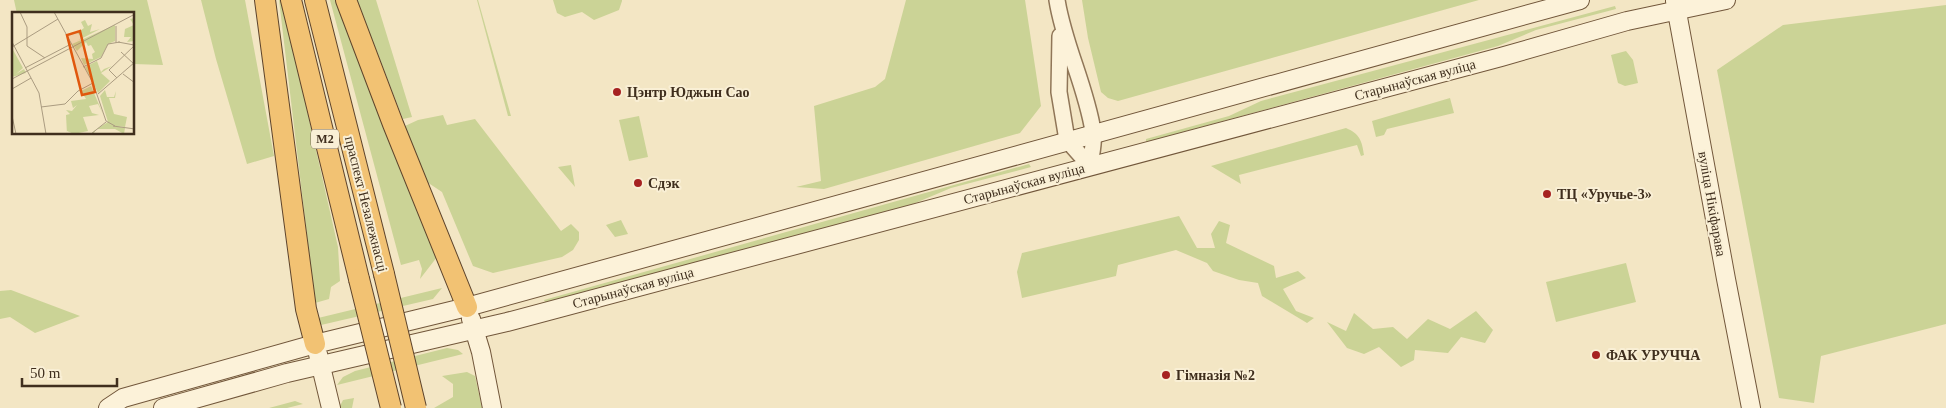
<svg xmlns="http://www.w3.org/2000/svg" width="1946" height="408" viewBox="0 0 1946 408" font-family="'Times New Roman',serif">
<rect width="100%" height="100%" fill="#f3e6c4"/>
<path fill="#cbd396" d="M14 0H147L163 65 134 64V14H17Z
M201 0H245L274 156 247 164 216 59Z
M279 0H282L338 247 340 281 331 287 329 299 315 303Z
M330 0H338L437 257 420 279 422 269 419 260 401 265Z
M357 0H376L412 117 403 119Z
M477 0H478L511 116H508Z
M553 0H622V1L619 10 594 20 582 12 565 17 557 13Z
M906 0H1025L1041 106 1020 133 824 189 796 187 821 181 814 106 875 87 885 79Z
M1082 0H1479L1118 101 1108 98 1101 92 1088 38Z
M1946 5V324L1821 356 1814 403 1779 398 1717 70 1783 25Z
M1615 6 1616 9 1536 30 1498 46 1146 142V139L1229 116 1261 101Z
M1626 51 1633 60 1638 83 1625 86 1618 83 1611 55Z
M1450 98 1454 113 1387 129 1384 135 1376 137 1372 121Z
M443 115 447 125 475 119 561 231 571 224 579 232V240L573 250 562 257 493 273 473 266 442 192 424 180 403 133 405 126 418 120Z
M639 116 648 157 629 161 619 120Z
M1346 128C1360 134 1362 141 1364 155L1361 156 1357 145 1239 175 1241 184 1211 166Z
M1029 164 1031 167 951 188 913 204 546 304 544 300Z
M571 165 575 187 558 167Z
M1179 216 1197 248H1215L1211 234 1219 221 1230 225 1226 243 1274 266 1276 278 1298 271 1306 278 1283 289 1296 311 1314 318 1307 323 1262 296 1258 283 1239 280 1213 271 1207 263 1176 250 1118 265 1116 276 1022 298 1017 272 1022 253Z
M621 220 628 234 615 237 606 225Z
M1626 263 1636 302 1556 322 1546 282Z
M442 288 433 299 321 325 314 319Z
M11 290 80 316 35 333 10 317 0 319V291Z
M1476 311 1493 330 1485 343 1461 337 1448 353 1415 350 1414 360 1401 367 1379 347 1364 354 1347 348 1327 322 1346 331 1354 313 1373 329 1393 327 1407 339 1428 319 1450 329Z
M447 348 458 350 463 354 337 385 343 377 355 371Z
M467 372 475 376 482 408H434L453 397V384L442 376Z
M354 398 352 408H339L343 400Z
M295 401 303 404 287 408H269Z"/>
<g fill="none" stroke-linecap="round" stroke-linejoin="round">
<defs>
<path id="tertiary" d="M1057 0C1064 45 1086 86 1093 131 1095 142 1091 155 1090 166
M1060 36 1059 92 1067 140 1090 166"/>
<path id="secondary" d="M1675 1 1726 279 1751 408
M471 319 481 352 492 408
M318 354 331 408
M108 408 123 398 315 344 467 307 1580 0
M163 408 287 373 507 322 1501 57 1627 21 1726 0"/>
<path id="trunk" d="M265 0 306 309 315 344
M291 0 359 279
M315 0 384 274
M346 0 393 124 467 307"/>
</defs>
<use href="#tertiary" stroke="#907658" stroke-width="18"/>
<use href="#secondary" stroke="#72573b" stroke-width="20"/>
<use href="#trunk" stroke="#5e442c" stroke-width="22"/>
<use href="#tertiary" stroke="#fcf2d9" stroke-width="15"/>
<use href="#secondary" stroke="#fcf2d9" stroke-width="18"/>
<use href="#trunk" stroke="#f2c273" stroke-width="20"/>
<defs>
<path id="trunk-bridge" d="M384 274 416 408
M359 279 391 408"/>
</defs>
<use href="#trunk-bridge" stroke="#5e442c" stroke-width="22" stroke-linecap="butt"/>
<use href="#trunk-bridge" stroke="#f2c273" stroke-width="20"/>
</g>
<g fill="#a62221" stroke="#f9efd5" stroke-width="2">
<circle cx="617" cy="92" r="5"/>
<circle cx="638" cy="183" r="5"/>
<circle cx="1547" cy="194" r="5"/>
<circle cx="1596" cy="355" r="5"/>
<circle cx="1166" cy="375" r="5"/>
</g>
<g text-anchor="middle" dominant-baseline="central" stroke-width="4" stroke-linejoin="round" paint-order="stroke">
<rect fill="#f9efd5" stroke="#776854" stroke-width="1" x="311" y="129.5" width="28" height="19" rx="4"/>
<g font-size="12" font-weight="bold" fill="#3f2e1d">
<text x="325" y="139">М2</text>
</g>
<g font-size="14" fill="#3f2e1d" stroke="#f9efd5">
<text transform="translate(1415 80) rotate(-15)">Старынаўская вуліца</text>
<text transform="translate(1024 184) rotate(-15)">Старынаўская вуліца</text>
<text transform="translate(366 204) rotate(76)">праспект Незалежнасці</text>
<text transform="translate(1712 204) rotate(80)">вуліца Нікіфарава</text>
<text transform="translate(633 288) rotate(-15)">Старынаўская вуліца</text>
</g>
<g font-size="14" font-weight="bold" fill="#3f2e1d" stroke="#f9efd5" text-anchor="start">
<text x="627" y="92">Цэнтр Юджын Сао</text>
<text x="648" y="183">Сдэк</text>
<text x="1557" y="194">ТЦ «Уручье-3»</text>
<text x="1606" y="355">ФАК УРУЧЧА</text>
<text x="1176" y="375">Гімназія №2</text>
</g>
</g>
<g transform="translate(12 12)">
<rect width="122" height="122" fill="#f3e6c4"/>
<path d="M122 6V29L115 30 119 25H112L113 17 122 13 118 7ZM73 8 76 14 80 12 78 20 88 17 65 29 71 25 65 21 72 16 69 10ZM103 13V29L96 32 89 45 72 53 69 46 81 47 80 42 83 40 79 33 76 34 74 30 65 39 60 32ZM0 36 11 56 4 62 12 57 14 61 0 65ZM85 49 89 60 92 57 100 54 89 61 98 69 86 81 73 55ZM79 74 91 102 86 92 77 94 80 101 87 103 71 105 76 119 62 122 55 119V122L54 103 58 102 54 98 60 99 65 93 61 96 59 89 74 87 69 79ZM93 78 95 85H102L104 79 103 86H97L102 102 115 105 113 115 104 114 113 116 112 122 103 117H84L82 121 86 122H79L83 118 96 110 88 84Z" fill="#cbd396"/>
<path fill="none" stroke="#ab9c81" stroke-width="1" d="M8 0 15 15V34L33 46M42 0 81 71 94 109 103 114M0 30 27 81 34 122M106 30 122 33M104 31V14M0 35 46 7M109 40 122 52M71 55 89 46 96 32 108 30M13 56 59 32M111 62 123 71M105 66 97 58 123 33M0 67 123 2M0 77 19 66M86 82 123 50M29 95 53 92 66 79 81 71M0 104 4 122M101 114 123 117M79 122 94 110"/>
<path fill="#e0570d" fill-opacity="0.15" stroke="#e0570d" stroke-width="2.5" d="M68 19 83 80 70 83 55 23Z"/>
<rect width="122" height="122" fill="none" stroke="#3f2e1d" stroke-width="2.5"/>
</g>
<path d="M22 378v8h95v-8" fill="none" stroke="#3f2e1d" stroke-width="2.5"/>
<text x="30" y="378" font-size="15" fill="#3f2e1d" stroke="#f9efd5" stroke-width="4" paint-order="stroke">50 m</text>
</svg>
